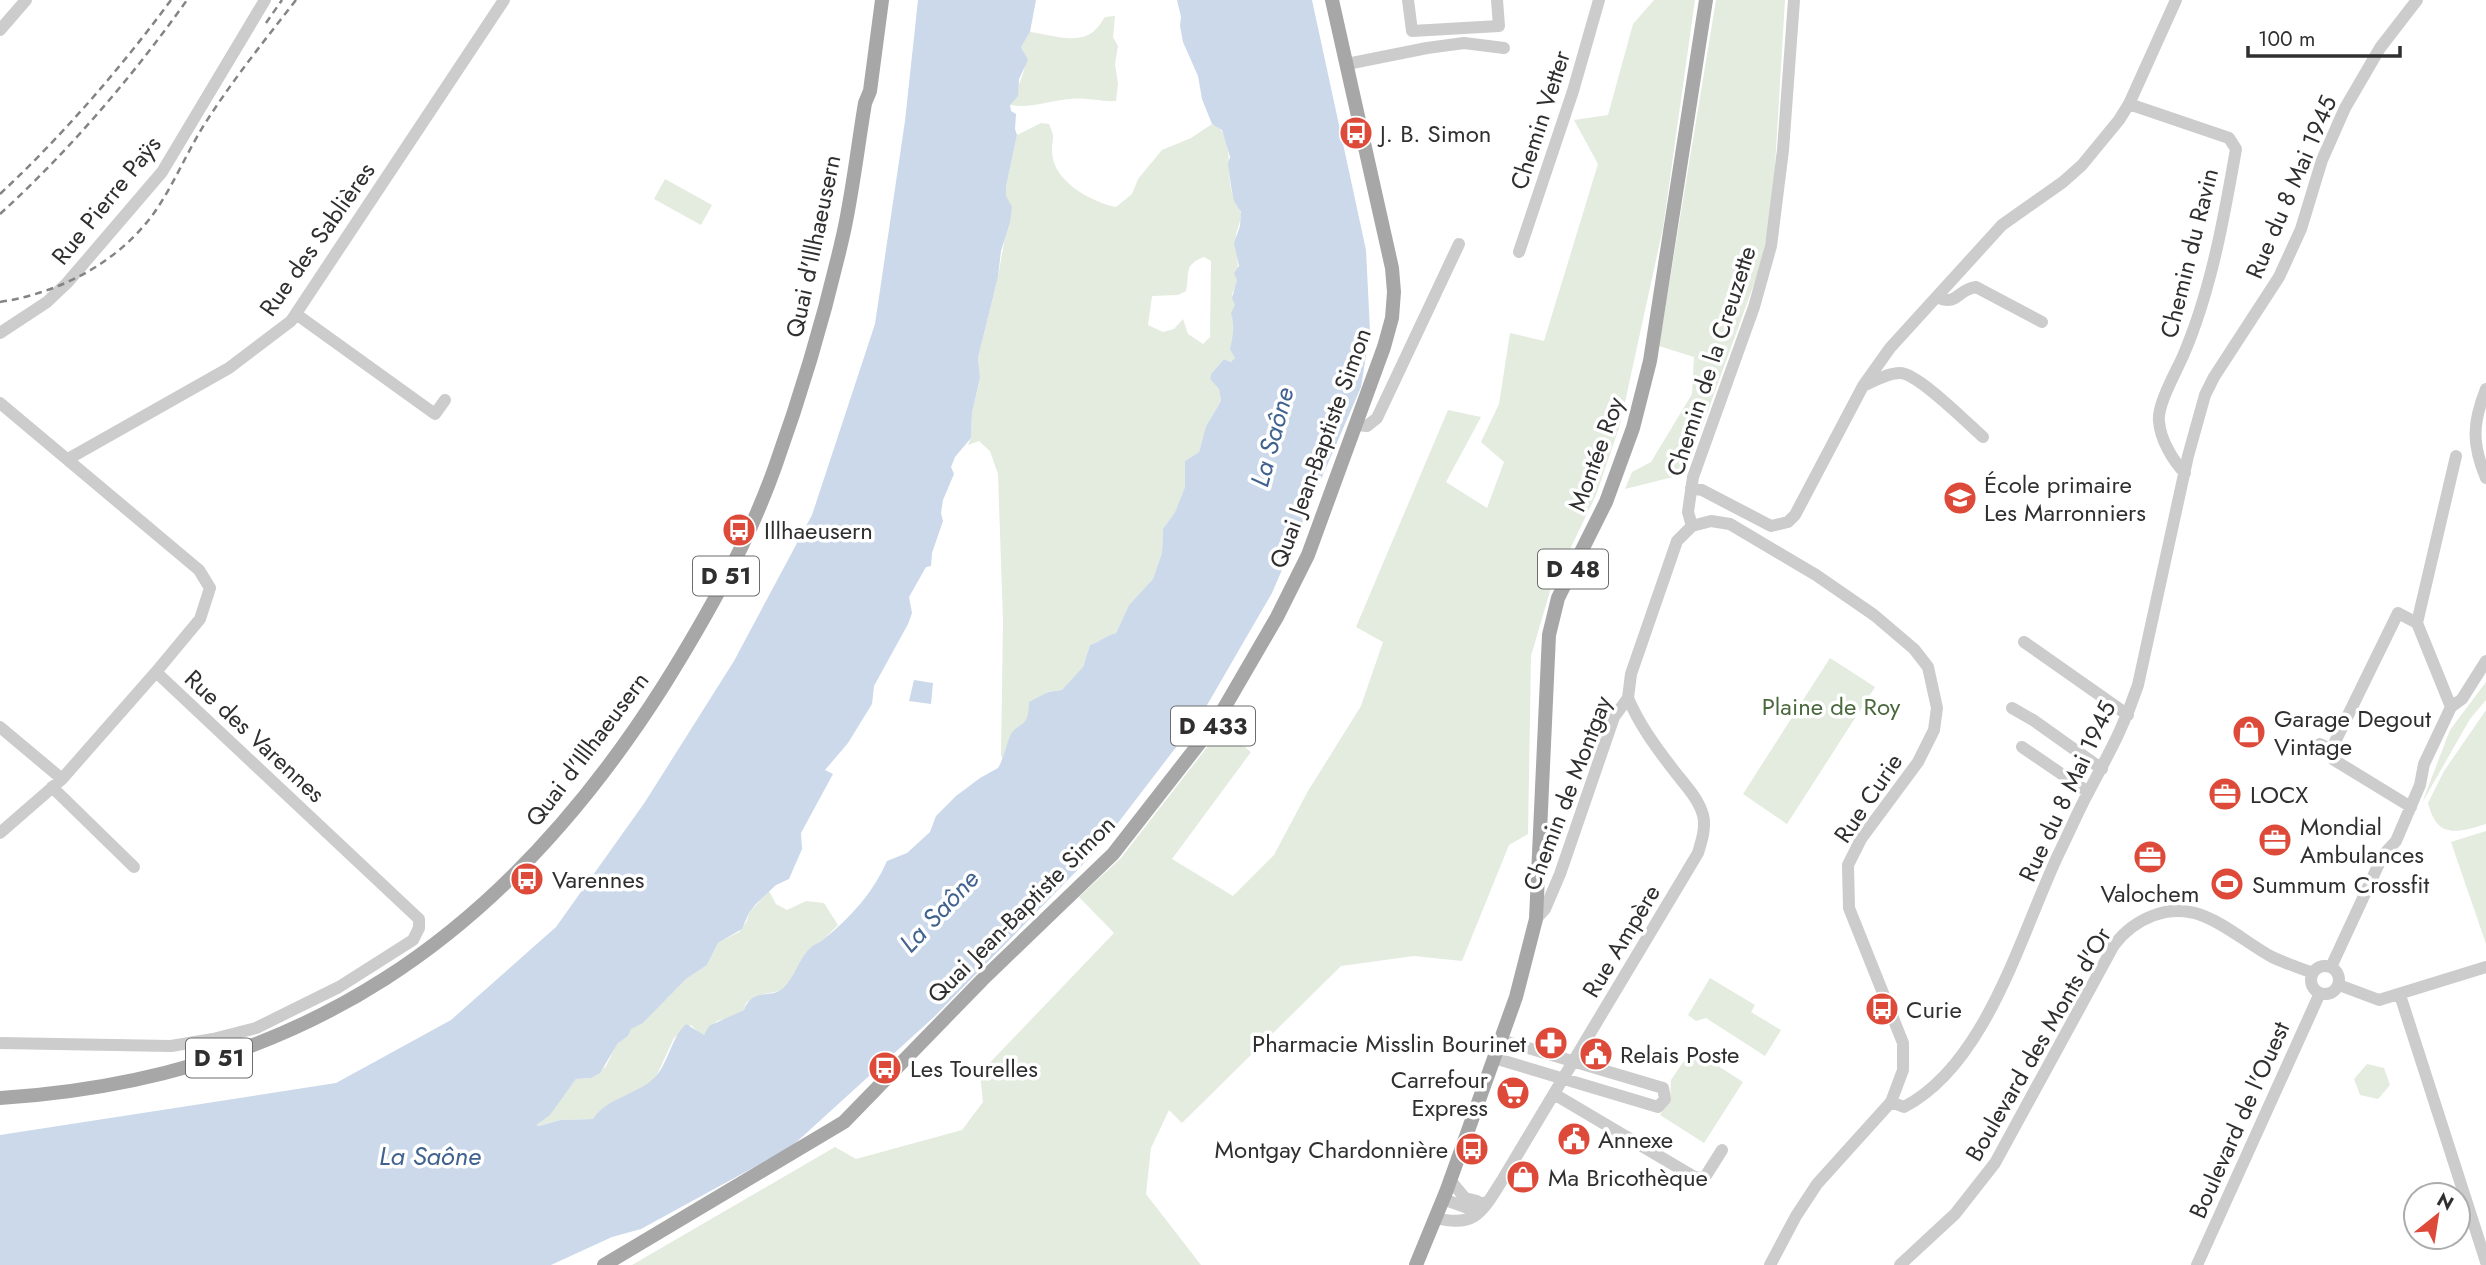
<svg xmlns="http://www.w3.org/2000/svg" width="2486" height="1265" viewBox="0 0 2486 1265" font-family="Jost,sans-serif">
<rect width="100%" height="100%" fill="#fff"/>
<path fill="#e3ecde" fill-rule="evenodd" d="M1654 0H1695L1663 228 1620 425 1596 495 1550 591 1531 656 1528 834 1509 845 1462 961 1414 956 1341 966 1182 1123 1169 1110 1151 1148 1146 1194 1201 1265H632L835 1147 856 1159 962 1130 983 1102 980 1073 1114 933 1079 897 1121 858 1222 728 1251 752 1172 859 1233 896 1274 855 1308 791 1361 706 1383 642 1356 627 1448 410 1481 417 1446 482 1487 508 1504 462 1481 442 1499 404 1510 333 1544 341 1598 164 1574 120 1608 115 1633 24Z
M1716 0H1785L1773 199 1762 262 1685 474 1625 489 1632 472 1651 462 1692 394 1694 357 1659 346Z
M1115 16 1113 37 1118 46 1115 64 1118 84 1116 101C1101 102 1087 97 1071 99 1051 100 1031 109 1010 105 1016 89 1033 63 1021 47L1030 32C1049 34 1079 46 1095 30 1099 27 1102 21 1105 17Z
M1041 123 1049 124C1056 141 1052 136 1052 151 1052 181 1091 202 1116 207L1132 194 1138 179 1162 150 1191 138 1212 124 1218 126C1233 145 1227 167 1231 189 1233 198 1240 205 1241 214 1241 222 1237 228 1236 235 1235 255 1243 275 1232 294L1235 305 1232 317C1237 328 1232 336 1232 346 1232 350 1234 354 1235 358L1232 362 1224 359 1211 374 1210 379 1219 389 1221 401 1206 426 1199 452 1185 461V487L1175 512 1163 529 1162 553 1153 579 1129 605 1116 633C1107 635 1099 642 1090 645L1083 667 1074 679 1062 690 1047 692 1042 697 1023 725 1013 732 1003 759 1001 756 1003 621 998 474 990 451 979 441 968 445 971 438 972 413 980 379 978 358 998 277 1005 237 1006 187 1017 135ZM1204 257 1211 261 1210 337 1203 344 1188 334 1183 319 1174 329 1163 332 1148 325 1152 296 1178 295 1186 291C1190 273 1183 265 1204 257Z
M665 179 712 205 701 225 654 199Z
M1830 658 1875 687 1787 824 1743 794Z
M2486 682V700L2470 719 2422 803 2450 730Z
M2486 710V824C2457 833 2437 839 2428 803L2444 771Z
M2486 831V944L2451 842Z
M769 891 776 904 787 910 806 901 824 903 838 925 823 940 810 948 791 979 780 991 755 996 746 1003 744 1010 730 1018 717 1021 704 1035 700 1034 691 1025 674 1038 655 1079 593 1119 560 1120 538 1126 535 1124 550 1114 576 1079 591 1078 606 1066 618 1042 628 1036 630 1028 643 1023 686 979 707 965 718 943 739 932 747 921 749 913Z
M1710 978 1755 1005 1751 1012 1781 1030 1765 1056 1706 1018 1696 1021 1688 1015Z
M1692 1049 1743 1082 1704 1143 1660 1115 1670 1100 1671 1080Z
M2367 1064 2384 1068 2390 1085 2378 1099 2360 1095 2354 1079Z"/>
<path fill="#cbd9eb" d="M918 0H1036L1030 32 1021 47 1028 60 1019 79 1018 96 1010 105 1011 111 1016 114 1015 129 1017 135 1006 187V196L1012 207 1010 222 1001 251 998 277 978 358 980 378 972 413 971 438 955 457 951 467 954 474 943 500 941 513 943 521 932 553 931 566 926 567 909 597 912 613 908 624 874 686 872 704 848 743 825 770 833 774 801 833 802 849 789 879 776 885 756 904 749 913 742 929 718 943 707 965 686 979 643 1023 631 1029 628 1036 618 1043 600 1073 591 1078 576 1079 550 1115 536 1125 539 1126 560 1120 593 1119C606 1099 634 1095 652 1080 668 1067 670 1039 686 1024L704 1035 709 1026 744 1010C753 986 771 1000 783 988 795 977 799 959 810 948 814 944 820 943 824 939 851 917 873 893 887 861L907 853 930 832 936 816 956 796 980 778 998 768C1004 758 1006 746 1010 736 1017 721 1029 731 1029 702L1048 692 1062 690 1083 667 1090 645C1099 642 1107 635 1116 633L1129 605 1153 579 1162 553 1163 529 1175 512 1185 487V461L1199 452 1206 426 1221 401 1219 389 1210 379 1211 374 1224 359 1231 362 1235 358 1230 349C1233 336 1235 327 1231 313L1235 305 1232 298 1237 280 1234 273 1239 266 1234 243 1240 226 1241 212 1234 201 1231 186 1228 164 1230 157 1222 130 1212 124 1202 99 1198 76 1183 42 1180 26 1181 17 1177 0H1312L1366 250 1370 331 1361 387 1272 593 1203 712 1098 849 934 1017 791 1147 641 1229 612 1237 551 1265H0V1135L336 1083 451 1020 556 927 645 802 734 661 812 515 875 324 905 121Z
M914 680 933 683 931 704 909 701Z"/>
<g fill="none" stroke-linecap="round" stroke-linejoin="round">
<path stroke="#ccc" stroke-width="12" d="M1408 0 1412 31 1499 26 1497 0
M0 30 26 0
M1347 64 1427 48 1464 43 1504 48
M2129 104 2229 138 2236 149C2224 218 2211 291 2183 356 2176 372 2157 405 2159 421 2160 439 2173 461 2185 473
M1519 252 1573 91 1599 0
M1937 297C1958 307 1957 289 1976 287L2042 322
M296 314 435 414 445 400
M0 333 47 302 67 283 162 172 265 0
M1863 386C1874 381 1888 373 1900 373 1918 373 1968 424 1983 437
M2486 389C2472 424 2472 444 2486 478
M0 403 199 570 210 588 200 619 156 672 419 919V928L413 940 339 987 256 1028 213 1039 171 1046 0 1043
M1357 425 1367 426 1377 418 1459 244
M68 459 229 368 291 321 504 0
M1691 488 1702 490 1771 526 1788 522 1795 515 1863 386 1890 348 2002 225 2063 182 2082 165 2119 120 2129 104 2176 0
M1692 526 1688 512 1693 477 1754 307 1771 246 1783 150 1794 0
M2024 642 2128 715
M2451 707 2417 623 2456 456
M2012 708 2033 720 2102 769
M0 727 62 779
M2320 744 2326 747 2334 760 2411 807
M2022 747 2088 792
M2330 752 2398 613 2417 623
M52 787 134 867
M0 833 62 779 156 672
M1536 919 1545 909 1560 874 1614 717 1628 698 1631 674 1677 541 1692 526 1711 521 1730 524 1816 575 1874 615 1914 649 1928 667 1937 708 1934 730 1918 762 1861 839 1848 865 1849 908 1903 1043V1070L1891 1102 1817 1184 1796 1216 1770 1265
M2311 980a14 14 0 1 1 28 0a14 14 0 1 1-28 0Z
M2331 967 2383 855 2396 841 2420 785 2424 764 2451 707 2462 699 2486 661
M2339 985 2379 1000 2486 967
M2400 995 2486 1262
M1494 1058 1658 1107 1665 1099 1663 1088 1501 1040
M1554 1094 1696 1178 1705 1177 1722 1150
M1891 1102 1904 1107C1987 1064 2021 933 2059 853 2069 833 2078 811 2089 791 2109 753 2124 727 2138 685L2188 456 2205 395 2214 377 2279 277 2301 229 2322 160 2345 108 2380 48 2417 0
M1450 1180 1465 1198 1477 1201
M1443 1199 1468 1208 1487 1202
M1436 1218C1475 1228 1482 1212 1501 1182L1698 853C1702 840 1706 827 1703 815 1698 797 1683 783 1672 768 1655 746 1639 724 1628 698
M1900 1265 1955 1214 1995 1163 2114 945C2134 919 2168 903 2201 915 2226 924 2248 944 2272 957 2285 963 2299 968 2313 973
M2197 1265 2320 993"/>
<path stroke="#a7a7a7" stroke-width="14" d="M0 1098C301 1079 505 936 664 685 707 616 748 543 775 467 803 389 826 311 844 231 853 189 858 145 865 103L870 91 882 0
M604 1265 844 1122 982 980 1113 854 1216 722 1277 617 1308 555 1384 347 1392 318 1394 292 1392 268 1332 0
M1416 1265 1446 1192 1516 997 1536 919 1549 635 1558 598 1606 502 1633 428 1650 361 1706 0"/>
<path stroke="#848484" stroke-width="2.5" stroke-dasharray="7 5" stroke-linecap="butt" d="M266 23 282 0
M0 194C63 135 120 69 171 0
M0 214C69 151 133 76 187 0
M0 302C59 293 118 263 154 213 173 186 186 154 204 125 232 81 264 41 296 0"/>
</g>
<defs>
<symbol id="bus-disc" viewBox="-11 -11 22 22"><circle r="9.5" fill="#de4a39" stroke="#fff"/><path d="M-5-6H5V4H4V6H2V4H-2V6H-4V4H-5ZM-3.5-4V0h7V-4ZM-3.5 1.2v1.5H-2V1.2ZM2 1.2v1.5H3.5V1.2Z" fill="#fff"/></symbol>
<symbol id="school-disc" viewBox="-11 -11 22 22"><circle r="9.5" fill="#de4a39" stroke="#fff"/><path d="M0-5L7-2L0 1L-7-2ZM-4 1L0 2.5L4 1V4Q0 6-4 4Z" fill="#fff"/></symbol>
<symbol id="shop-disc" viewBox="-11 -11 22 22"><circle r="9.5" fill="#de4a39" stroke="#fff"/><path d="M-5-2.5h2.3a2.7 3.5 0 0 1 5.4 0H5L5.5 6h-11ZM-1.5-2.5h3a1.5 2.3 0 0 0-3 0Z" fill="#fff"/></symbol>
<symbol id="office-disc" viewBox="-11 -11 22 22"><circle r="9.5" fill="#de4a39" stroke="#fff"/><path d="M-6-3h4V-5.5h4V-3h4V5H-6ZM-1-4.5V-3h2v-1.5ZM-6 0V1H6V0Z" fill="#fff"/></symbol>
<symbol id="stadium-disc" viewBox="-11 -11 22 22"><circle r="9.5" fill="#de4a39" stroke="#fff"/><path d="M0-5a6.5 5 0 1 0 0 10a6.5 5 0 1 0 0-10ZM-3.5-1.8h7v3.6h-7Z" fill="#fff"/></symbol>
<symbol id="pharmacy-disc" viewBox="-11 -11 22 22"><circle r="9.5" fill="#de4a39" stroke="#fff"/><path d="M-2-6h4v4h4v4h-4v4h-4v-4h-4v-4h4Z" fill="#fff"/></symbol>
<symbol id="civic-disc" viewBox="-11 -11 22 22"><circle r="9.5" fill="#de4a39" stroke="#fff"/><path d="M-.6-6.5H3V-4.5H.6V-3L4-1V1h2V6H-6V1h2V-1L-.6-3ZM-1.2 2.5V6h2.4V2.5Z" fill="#fff"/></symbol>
<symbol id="supermarket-disc" viewBox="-11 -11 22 22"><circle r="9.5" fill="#de4a39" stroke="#fff"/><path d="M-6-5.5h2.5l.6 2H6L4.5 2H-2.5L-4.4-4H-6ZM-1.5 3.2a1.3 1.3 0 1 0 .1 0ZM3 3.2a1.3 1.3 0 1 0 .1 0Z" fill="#fff"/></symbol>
</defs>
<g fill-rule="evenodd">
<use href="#bus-disc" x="1337" y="114" width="38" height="38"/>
<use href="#school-disc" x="1941" y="479" width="38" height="38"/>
<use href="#bus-disc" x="720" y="511" width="38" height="38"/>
<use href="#shop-disc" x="2230" y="713" width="38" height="38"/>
<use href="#office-disc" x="2206" y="775" width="38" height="38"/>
<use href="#office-disc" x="2256" y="821" width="38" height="38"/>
<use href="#office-disc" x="2131" y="838" width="38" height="38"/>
<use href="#bus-disc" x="508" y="860" width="38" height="38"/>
<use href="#stadium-disc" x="2208" y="865" width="38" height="38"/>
<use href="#bus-disc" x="1863" y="990" width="38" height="38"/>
<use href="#pharmacy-disc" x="1532" y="1024" width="38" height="38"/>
<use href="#civic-disc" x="1577" y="1035" width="38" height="38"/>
<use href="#bus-disc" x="866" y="1049" width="38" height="38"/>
<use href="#supermarket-disc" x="1494" y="1074" width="38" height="38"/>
<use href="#civic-disc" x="1555" y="1120" width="38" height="38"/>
<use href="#bus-disc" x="1453" y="1130" width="38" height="38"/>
<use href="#shop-disc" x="1504" y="1158" width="38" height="38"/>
</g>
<g text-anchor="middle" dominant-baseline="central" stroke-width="7" stroke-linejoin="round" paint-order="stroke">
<g fill="#fff" stroke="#6d6d6d" stroke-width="2">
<rect x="1538" y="549.5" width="70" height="39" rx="5"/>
<rect x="693" y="556.5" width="66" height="39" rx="5"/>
<rect x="1171" y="706.5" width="84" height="39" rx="5"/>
<rect x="186" y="1038.5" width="66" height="39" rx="5"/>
</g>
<g font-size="23" font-weight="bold" fill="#2f2f2f">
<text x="1573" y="569">D 48</text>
<text x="726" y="576">D 51</text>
<text x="1213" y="726">D 433</text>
<text x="219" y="1058">D 51</text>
</g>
<g font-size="24" fill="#2f2f2f" stroke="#fff">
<text transform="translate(1540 120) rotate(-72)">Chemin Vetter</text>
<text transform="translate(2291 187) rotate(-67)">Rue du 8 Mai 1945</text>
<text transform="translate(106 200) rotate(-51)">Rue Pierre Paÿs</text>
<text transform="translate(317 239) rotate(-55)">Rue des Sablières</text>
<text transform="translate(813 246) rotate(-78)">Quai d'Illhaeusern</text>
<text transform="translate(2189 253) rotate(-76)">Chemin du Ravin</text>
<text transform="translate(1711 361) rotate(-72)">Chemin de la Creuzette</text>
<text transform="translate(1320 448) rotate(-70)">Quai Jean-Baptiste Simon</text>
<text transform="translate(1596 454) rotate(-70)">Montée Roy</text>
<text transform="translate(255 736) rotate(43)">Rue des Varennes</text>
<text transform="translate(587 749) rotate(-53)">Quai d'Illhaeusern</text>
<text transform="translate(2067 791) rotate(-65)">Rue du 8 Mai 1945</text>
<text transform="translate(1567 793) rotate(-69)">Chemin de Montgay</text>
<text transform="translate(1868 798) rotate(-56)">Rue Curie</text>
<text transform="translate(1021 909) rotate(-45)">Quai Jean-Baptiste Simon</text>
<text transform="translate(1621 941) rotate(-59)">Rue Ampère</text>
<text transform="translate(2038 1044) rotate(-60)">Boulevard des Monts d'Or</text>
<text transform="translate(2239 1120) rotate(-66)">Boulevard de l'Ouest</text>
</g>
<g font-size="24" fill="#2f2f2f" stroke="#fff" text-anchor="start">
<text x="1380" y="133">J. B. Simon</text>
<text x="1984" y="484">École primaire<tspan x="1984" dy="28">Les Marronniers</tspan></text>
<text x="764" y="530">Illhaeusern</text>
<text x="2274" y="718">Garage Degout<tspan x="2274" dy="28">Vintage</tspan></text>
<text x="2250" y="794">LOCX</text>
<text x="2300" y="826">Mondial<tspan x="2300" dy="28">Ambulances</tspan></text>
<text x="552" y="879">Varennes</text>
<text x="2252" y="884">Summum Crossfit</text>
<text x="2150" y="893" text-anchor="middle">Valochem</text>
<text x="1906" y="1009">Curie</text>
<text x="1526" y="1043" text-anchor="end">Pharmacie Misslin Bourinet</text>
<text x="1620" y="1054">Relais Poste</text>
<text x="910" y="1068">Les Tourelles</text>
<text x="1488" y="1079" text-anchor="end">Carrefour<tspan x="1488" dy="28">Express</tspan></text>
<text x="1598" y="1139">Annexe</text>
<text x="1448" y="1149" text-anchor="end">Montgay Chardonnière</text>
<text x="1548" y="1177">Ma Bricothèque</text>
</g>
<g font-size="24" fill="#4b693e" stroke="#fff">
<text x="1831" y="706">Plaine de Roy</text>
</g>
<g font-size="26" font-style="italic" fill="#40628e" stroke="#fff">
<text transform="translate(1272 437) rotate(-75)">La Saône</text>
<text transform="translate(939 911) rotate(-47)">La Saône</text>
<text x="430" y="1156">La Saône</text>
</g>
</g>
<g transform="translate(2437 1216) rotate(30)"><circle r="33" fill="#ffffff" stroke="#acacac" stroke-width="2"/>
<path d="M0-5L12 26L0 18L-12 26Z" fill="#de4a39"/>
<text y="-10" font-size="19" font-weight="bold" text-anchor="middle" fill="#2f2f2f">N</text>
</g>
<path d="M2248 46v10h152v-10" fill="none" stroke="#2f2f2f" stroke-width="3.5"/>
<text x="2258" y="46" font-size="21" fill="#2f2f2f" stroke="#ffffff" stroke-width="5" paint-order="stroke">100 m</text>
</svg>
